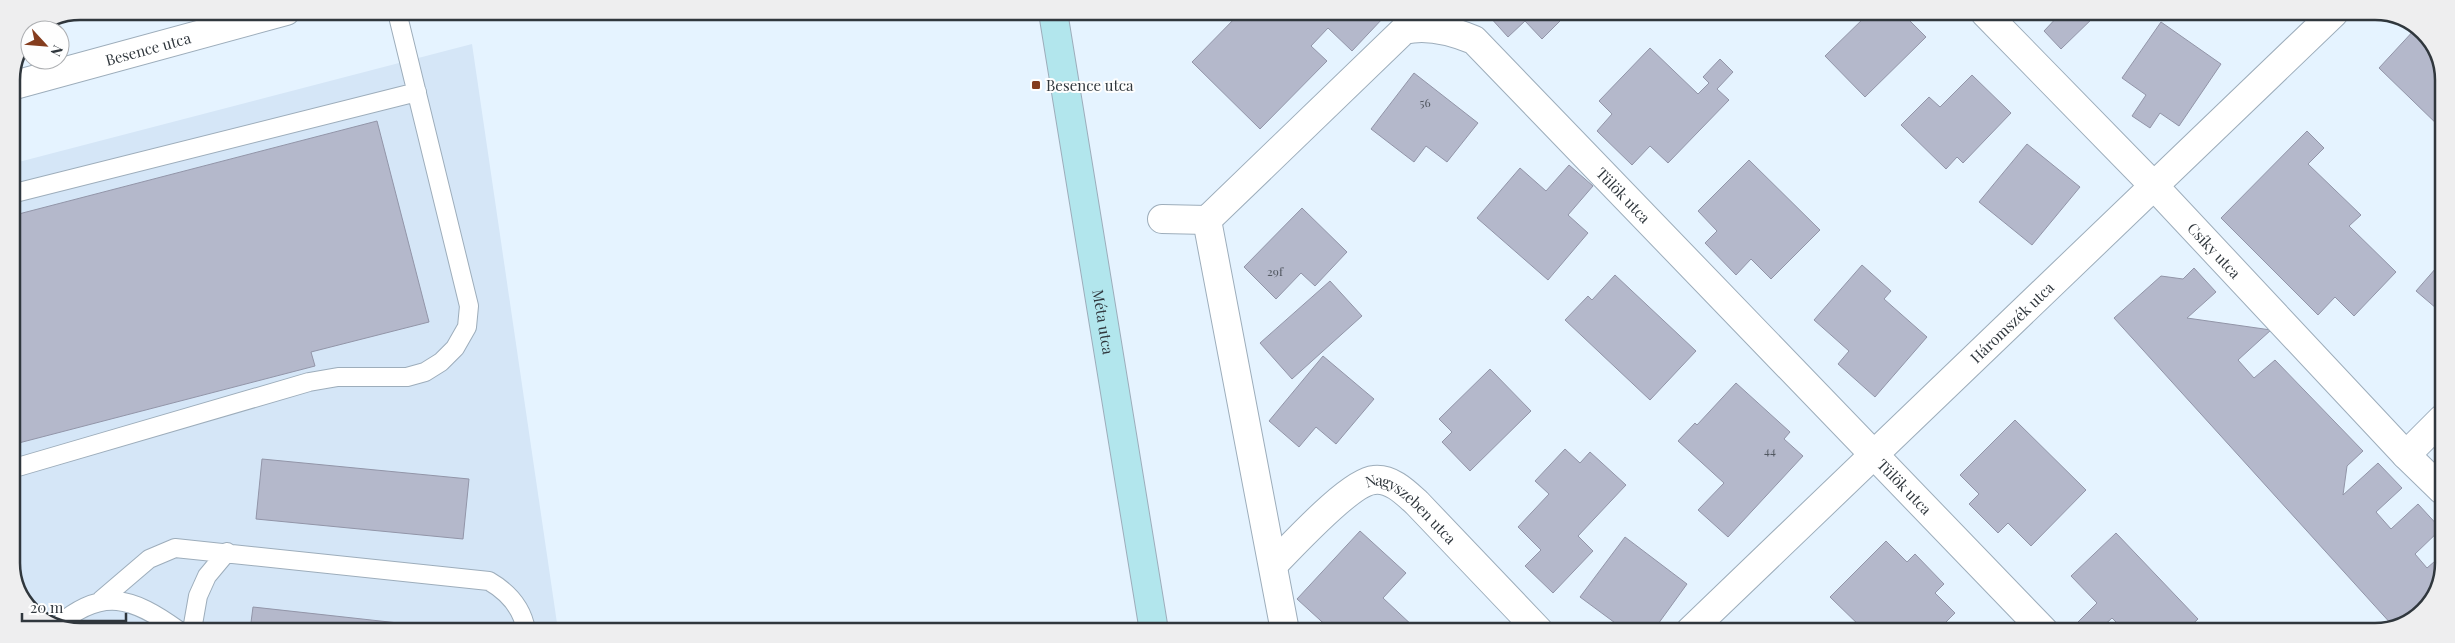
<svg xmlns="http://www.w3.org/2000/svg" width="2455" height="643" viewBox="0 0 2455 643" font-family="'Playfair Display',serif">
<rect width="100%" height="100%" fill="#e5f3ff"/>
<path fill="#d5e6f7" d="M472 44 558 630 63 629 28 608 11 567V164Z"/>
<path fill="#b4b8cb" stroke="#9295a8" d="M1241 12 1380 13 1384 17 1352 51 1328 28 1311 46 1327 61 1260 129 1192 62Z
M1492 13H1568L1542 39 1525 21 1508 37 1489 16Z
M1869 13H1902L1926 37 1865 97 1825 56Z
M2061 13H2098L2061 49 2044 31Z
M2161 22 2221 64 2179 126 2160 113 2150 128 2132 116 2146 95 2122 78Z
M2416 28 2427 35 2444 75 2443 130 2379 68Z
M1650 48 1698 94 1709 83 1703 77 1720 59 1733 72 1717 89 1729 100 1668 163 1650 146 1632 165 1597 131 1612 114 1599 101Z
M1414 73 1478 123 1447 162 1426 146 1414 162 1371 129Z
M1972 75 2011 113 1963 163 1957 157 1946 169 1901 125 1929 97 1940 107Z
M377 121 429 322 311 352 315 366 11 445V216Z
M2307 131 2324 148 2308 164 2361 215 2349 226 2396 272 2354 316 2335 297 2318 315 2221 218Z
M2027 144 2080 187 2032 245 1979 202Z
M1749 160 1820 230 1771 279 1751 259 1736 275 1705 243 1717 231 1698 211Z
M1569 165 1593 186 1568 215 1588 233 1548 280 1477 218 1520 168 1546 191Z
M1302 208 1347 252 1315 286 1301 273 1276 299 1244 267Z
M2443 260V314L2416 291Z
M1862 265 1891 291 1884 299 1927 337 1875 397 1838 364 1849 351 1814 320Z
M2194 268 2216 292 2187 318 2271 330 2238 360 2254 378 2275 360 2363 451 2347 466 2343 495 2378 463 2402 488 2376 512 2391 529 2418 504 2441 529 2415 554 2427 568 2442 555 2441 580 2417 617 2393 626 2114 318 2161 276 2183 279Z
M1615 275 1696 351 1650 400 1565 320 1588 296 1592 300Z
M1330 281 1362 316 1292 379 1260 343Z
M1323 356 1374 399 1336 444 1316 427 1299 447 1269 421Z
M1490 369 1531 411 1470 471 1442 442 1452 432 1439 419Z
M1736 383 1790 432 1784 439 1803 456 1728 537 1698 510 1724 483 1678 441 1695 423 1697 425Z
M2015 420 2086 490 2031 546 2008 523 1998 533 1969 504 1979 494 1960 475Z
M1565 449 1580 463 1590 452 1626 485 1578 536 1593 551 1553 593 1525 566 1541 550 1518 527 1549 494 1535 481Z
M262 459 469 479 463 539 256 519Z
M1360 531 1406 573 1383 598 1415 628 1413 631H1332L1297 599Z
M2116 533 2198 619 2184 632 2125 631 2112 618 2098 631H2085L2077 623 2097 603 2071 576Z
M1625 537 1687 584 1653 631H1626L1580 597Z
M1886 541 1907 562 1915 554 1944 584 1935 593 1955 613 1937 631H1865L1830 597Z
M253 607 462 630H250Z"/>
<g fill="none" stroke-linecap="round" stroke-linejoin="round">
<defs>
<path id="service" d="M11 194 417 92
M11 469 309 382 338 377H407L425 372 441 362 455 348 467 327 469 306 397 12
M101 600 149 559 175 548 489 581C508 592 522 607 526 630
M57 626C102 587 132 597 178 630
M192 630 198 596 207 576 227 552"/>
<g id="minor">
<path id="s1" d="M1985 13 2155 187 2406 455 2442 490"/>
<path id="s2" d="M11 86 286 11"/>
<path id="s3" d="M1162 219 1207 220 1404 30C1428 24 1452 31 1474 40L2044 631"/>
<path d="M1207 220 1285 631"/>
<path d="M2406 455 2442 419"/>
<path id="s4" d="M1274 564C1293 545 1350 482 1374 480 1391 478 1405 492 1417 503L1539 631"/>
<path id="s5" d="M1690 631 2334 13"/>
</g>
<g id="secondary">
<path id="s6" d="M1053 12 1154 631"/>
</g>
</defs>
<use href="#service" stroke="#9dadbb" stroke-width="20"/>
<use href="#minor" stroke="#9dadbb" stroke-width="30"/>
<use href="#secondary" stroke="#9dadbb" stroke-width="30"/>
<use href="#service" stroke="#fff" stroke-width="18"/>
<use href="#minor" stroke="#fff" stroke-width="28"/>
<use href="#secondary" stroke="#b2e6ed" stroke-width="28"/>
</g>
<rect fill="#853d1e" stroke="#fefefe" stroke-width="2" x="1031" y="80" width="10" height="10" rx="2.5"/>
<g text-anchor="middle" dominant-baseline="central" stroke-width="4" stroke-linejoin="round" paint-order="stroke">
<g font-size="12" fill="#515760">
<text x="1425" y="102">56</text>
<text x="1275" y="271">29f</text>
<text x="1770" y="450">44</text>
</g>
<g font-size="15" fill="#30373d" stroke="#fefefe">
<text stroke="none"><textPath href="#s2" startOffset="142">Besence utca</textPath></text>
<text stroke="none"><textPath href="#s3" startOffset="606">Tülök utca</textPath></text>
<text stroke="none"><textPath href="#s1" startOffset="330">Csíky utca</textPath></text>
<text stroke="none"><textPath href="#s6" startOffset="314">Méta utca</textPath></text>
<text stroke="none"><textPath href="#s5" startOffset="446">Háromszék utca</textPath></text>
<text stroke="none"><textPath href="#s3" startOffset="1011">Tülök utca</textPath></text>
<text stroke="none"><textPath href="#s4" startOffset="179">Nagyszeben utca</textPath></text>
</g>
<g font-size="15" fill="#30373d" stroke="#fefefe" text-anchor="start">
<text x="1046" y="85">Besence utca</text>
</g>
</g>
<path d="M0 0H2455V643H0ZM80 20H2375A60 60 0 0 1 2435 80V563A60 60 0 0 1 2375 623H80A60 60 0 0 1 20 563V80A60 60 0 0 1 80 20Z" fill="#eeeeef" fill-rule="evenodd"/>
<path fill="none" stroke="#30373d" stroke-width="2.5" d="M80 20H2375A60 60 0 0 1 2435 80V563A60 60 0 0 1 2375 623H80A60 60 0 0 1 20 563V80A60 60 0 0 1 80 20Z"/>
<g transform="translate(45 45) rotate(116)"><circle r="24" fill="#fefefe" stroke="#acaeb1"/>
<path d="M0-4L9 19L0 12L-9 19Z" fill="#853d1e"/>
<text y="-8" font-size="14" font-weight="bold" text-anchor="middle" fill="#30373d">N</text>
</g>
<path d="M22 613v8h104v-8" fill="none" stroke="#30373d" stroke-width="2.5"/>
<text x="30" y="613" font-size="15" fill="#30373d" stroke="#fefefe" stroke-width="4" paint-order="stroke">20 m</text>
</svg>
